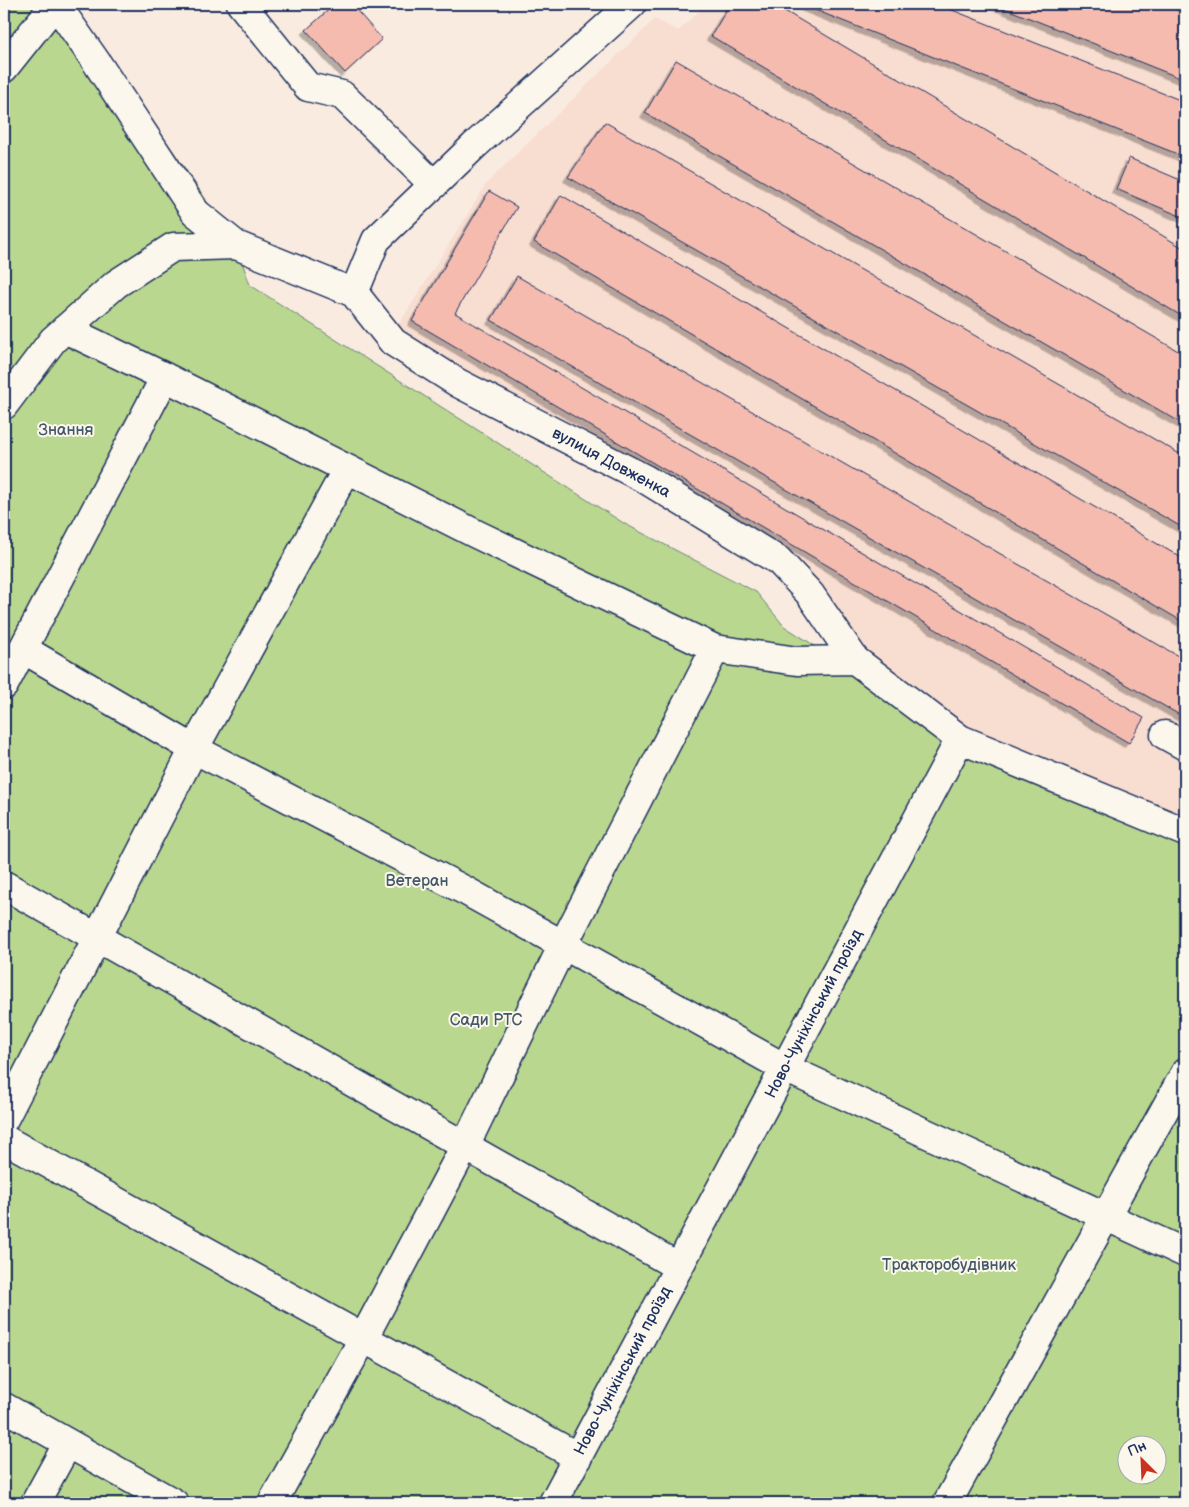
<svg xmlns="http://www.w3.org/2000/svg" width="1189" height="1507" viewBox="0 0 1189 1507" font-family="'Balsamiq Sans',sans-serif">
<defs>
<filter id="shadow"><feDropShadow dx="-4.5" dy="4.5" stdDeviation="0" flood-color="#0004"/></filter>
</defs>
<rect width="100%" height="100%" fill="#faebe0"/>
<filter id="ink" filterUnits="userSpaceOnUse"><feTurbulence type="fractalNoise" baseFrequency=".02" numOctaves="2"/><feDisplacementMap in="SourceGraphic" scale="10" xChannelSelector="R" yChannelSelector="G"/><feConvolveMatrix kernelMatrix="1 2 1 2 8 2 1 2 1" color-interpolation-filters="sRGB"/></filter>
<g filter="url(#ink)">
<path fill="#f8ddd1" d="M706 4H1185V824L960 730 862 657 787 556 396 329 487 183 655 19 678 31Z"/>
<path fill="#bad790" stroke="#6a8377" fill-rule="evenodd" d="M4 4H73L205 198 229 245H236L250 285 625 524 756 592 784 626 960 739 1185 842V1503H4ZM1126 1444H1156V1474H1126Z"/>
<path fill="#f5bbaf" stroke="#1b2f5e" filter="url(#shadow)" d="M335 4H351L382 39 345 73 306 30Z
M730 4H773L1185 249V318L711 36Z
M800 4H937L1185 102V157Z
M994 4H1161L1185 13V80Z
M676 60 1185 355V425L645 113Z
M605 122 1185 457V529L568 177Z
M1129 158 1185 182V218L1116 189Z
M489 191 517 207 455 313 1144 718 1129 743 412 321Z
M561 195 1185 560V623L534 242Z
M517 276 1185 660V718L491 320Z"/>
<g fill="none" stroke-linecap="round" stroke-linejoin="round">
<defs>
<path id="minor" d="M56 4 95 60 195 212 236 245
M241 4 308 87 342 95 434 185
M632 4 474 146 376 240 354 293 393 342 458 383 645 479 779 561 810 594 855 660 960 739 1185 832
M4 68 55 4
M65 329 165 377 476 534 715 649 797 661 855 660
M4 405 53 340 116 284 173 247 236 245 354 293
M23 649 194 749 466 891 785 1068 1185 1253
M4 685 165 377
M1165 735 1185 746
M4 885 679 1267
M4 1119 194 749 347 469
M4 1139 578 1457
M4 1407 174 1503
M35 1503 68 1443
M272 1503 363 1339 465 1146 563 945 715 649
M553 1503 960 739
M947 1503 1185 1073"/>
</defs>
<use href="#minor" stroke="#1b2f5e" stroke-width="31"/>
<use href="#minor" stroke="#fbf7ec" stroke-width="28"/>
</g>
</g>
<g text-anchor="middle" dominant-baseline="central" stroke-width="4" stroke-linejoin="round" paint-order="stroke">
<g font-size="16" fill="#43596a" stroke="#fbf7ec">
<text x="66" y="430">Знання</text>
<text x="417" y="881">Ветеран</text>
<text x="486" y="1020">Сади РТС</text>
<text x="949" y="1265">Тракторобудівник</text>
</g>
<g font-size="16" fill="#1b2f5e" stroke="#fbf7ec">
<text transform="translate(611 463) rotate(28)">вулиця Довженка</text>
<text transform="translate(814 1014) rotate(-62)">Ново-Чуніхінський проїзд</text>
<text transform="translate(623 1371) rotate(-62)">Ново-Чуніхінський проїзд</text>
</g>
</g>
<rect width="1189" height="1507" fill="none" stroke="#fbf7ec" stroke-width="20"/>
<rect x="10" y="10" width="1169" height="1487" fill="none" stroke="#1b2f5e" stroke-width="2" filter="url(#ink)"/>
<g transform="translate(1142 1460) rotate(336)"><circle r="24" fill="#fbf7ec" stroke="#a1a7b3"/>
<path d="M0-4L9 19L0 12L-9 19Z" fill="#c8321e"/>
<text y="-8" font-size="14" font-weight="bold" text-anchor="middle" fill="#1b2f5e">Пн</text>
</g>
</svg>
